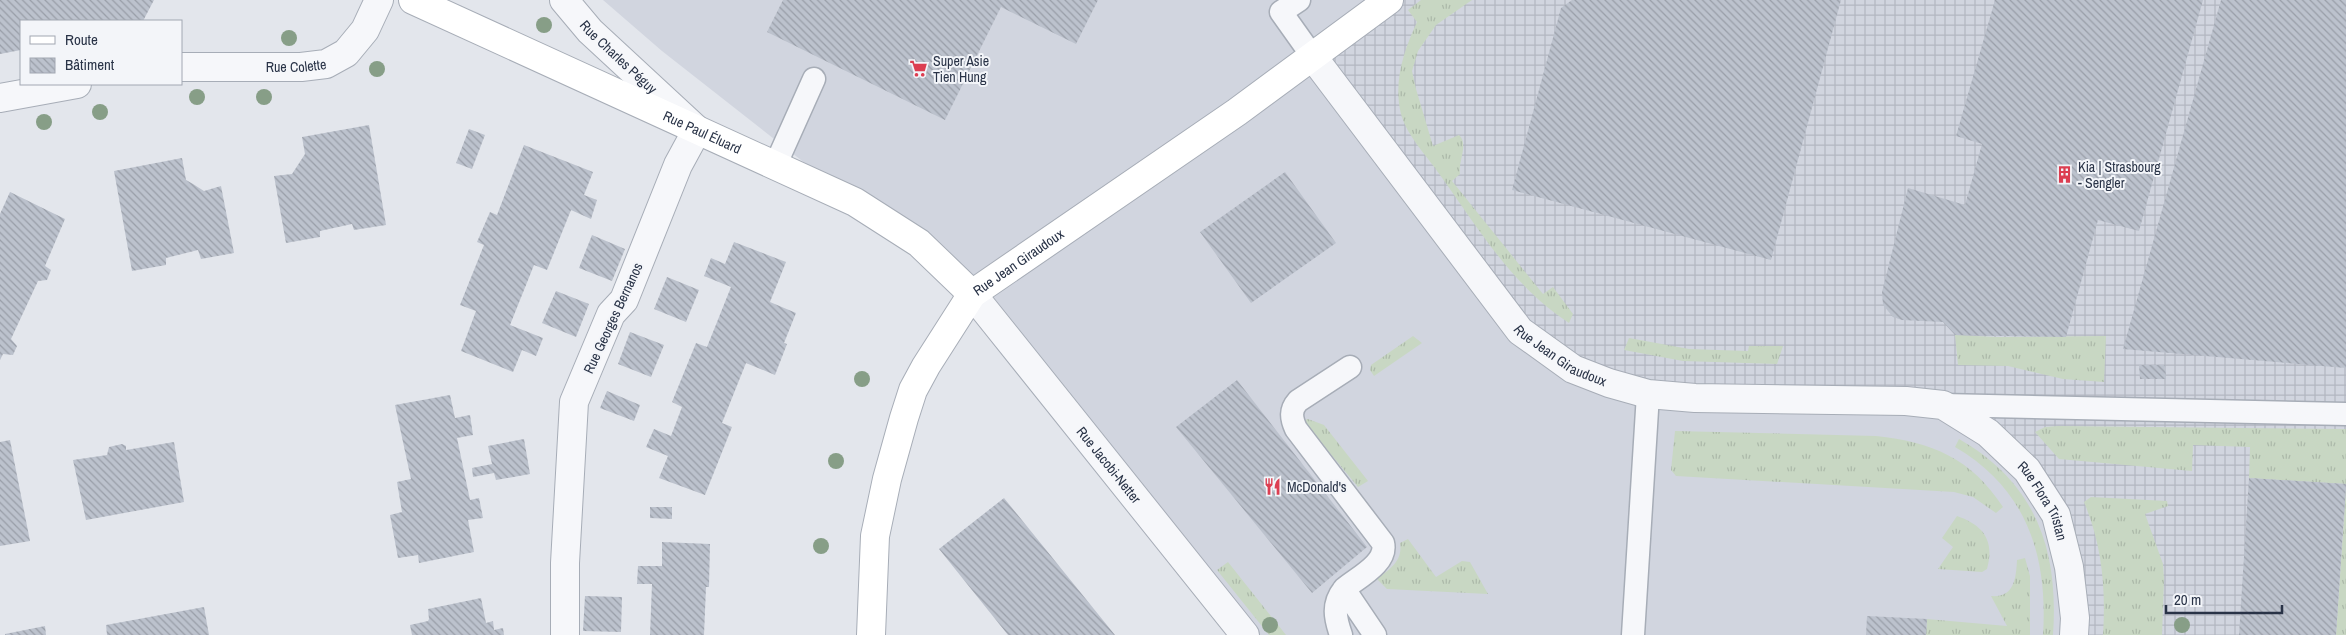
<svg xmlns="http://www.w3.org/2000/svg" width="2346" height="635" viewBox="0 0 2346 635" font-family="'Archivo Narrow',sans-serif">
<defs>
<pattern id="industrial-grid" width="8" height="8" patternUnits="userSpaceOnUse" patternTransform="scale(1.25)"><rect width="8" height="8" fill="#d1d5df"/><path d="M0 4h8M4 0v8" fill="none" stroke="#b3b7c1"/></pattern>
<pattern id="grass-tufts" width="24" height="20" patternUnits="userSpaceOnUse" patternTransform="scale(1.25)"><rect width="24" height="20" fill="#c8d7c3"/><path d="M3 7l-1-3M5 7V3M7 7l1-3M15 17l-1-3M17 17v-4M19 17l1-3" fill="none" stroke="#acb9a9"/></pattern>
<pattern id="building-back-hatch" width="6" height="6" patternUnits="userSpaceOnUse" patternTransform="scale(1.25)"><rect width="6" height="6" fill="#bcc2cd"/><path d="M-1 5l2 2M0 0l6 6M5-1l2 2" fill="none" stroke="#999ea8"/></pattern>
</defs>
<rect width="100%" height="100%" fill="#e3e6ec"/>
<path fill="#d1d5df" d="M603 0H1395L1943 405 2034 480 2074 635H1239L972 294 662 51Z"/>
<path fill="url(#industrial-grid)" d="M1395 0H2346V635H2074L2056 515 1943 405 1695 398 1549 353 1313 57Z"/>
<path fill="url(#grass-tufts)" d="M1421 0H1472L1436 25 1418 51 1412 71 1416 89 1433 146 1459 135C1469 144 1458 161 1460 174L1452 181 1543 294 1553 287 1573 314 1569 323C1513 287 1478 228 1440 175 1427 156 1407 136 1401 114 1393 82 1404 50 1417 22L1408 10Z
M1955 335 1996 337 2106 336 2104 382 2063 379 2008 366 1958 365Z
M1413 336 1422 343 1374 376 1370 370 1371 365Z
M1629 338 1689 349 1748 351 1749 346H1783L1777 364 1683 361 1624 350Z
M1308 419 1324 425 1368 481 1358 487 1305 423V420Z
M2058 426 2346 429V484L2249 478 2250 447 2193 445 2192 471 2059 459 2035 432 2045 427Z
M1675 431 1876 436C1932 442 1971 458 2003 507L1996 513 1973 497 1954 492 1676 476 1671 470Z
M1959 439C2036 483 2059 550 2053 635H2043C2048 556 2027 489 1955 447Z
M2346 489V635H2336Z
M2091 497 2167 501 2168 506 2145 514 2163 564 2164 580 2162 635H2103C2106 588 2102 545 2084 502Z
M1957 516C1983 525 1995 540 1987 569L1982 572 1938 569 1953 547 1942 538Z
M1408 539 1436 577 1462 561 1470 562 1488 594 1387 589 1377 579C1390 569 1403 561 1400 543Z
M2025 558 2030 576V635H1926L1927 619 2007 626 1991 596C2014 598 2016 579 2017 560Z
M1228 562 1286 635H1269L1217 570Z"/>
<path fill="url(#building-back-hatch)" d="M0 0H154L143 21H21V50L0 54Z
M783 0H1098L1076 44 1001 7 945 120 767 32Z
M1572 0H1841L1771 260 1512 190 1561 8Z
M1995 0H2203L2139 231 2098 220 2066 337 1955 335 1943 322 1902 320 1893 317 1883 305 1882 292 1908 188 1965 205 1982 144 1956 136Z
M2221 0H2346V368L2123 349Z
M369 125 386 225 354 230 352 224 320 231V237L286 243 274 176 292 174 305 154 302 137Z
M469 129 485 135 472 169 456 163Z
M524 145 593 172 584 195 597 200 591 219 571 210 547 270 534 265 510 325 543 338 536 356 522 350 513 372 461 351 476 311 460 305 484 245 477 242 490 212 497 215Z
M182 158 186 180 193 184 204 191 221 186 234 253 201 259 198 250 166 258V265L132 271 114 171Z
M1285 172 1336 243 1251 303 1200 232Z
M10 192 65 219 45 266 51 270 47 280 38 281 11 339 17 346 13 355 3 354 0 360V214Z
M592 235 625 249 612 281 579 268Z
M734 242 786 262 770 302 796 313 784 343 787 344 775 375 746 363 722 423 732 427 705 495 659 478 668 456 646 447 654 429 671 436 682 407 672 402 696 343 707 347 731 287 704 276 711 258 725 264Z
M667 277 699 290 686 322 654 309Z
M556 291 589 304 576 337 542 323Z
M630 332 664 345 651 377 618 364Z
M2139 365H2165L2166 379H2140Z
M1237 380 1367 547 1312 593 1176 427Z
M607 391 640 405 634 421 600 408Z
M450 395 455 418 470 415 473 435 457 438 470 500 479 498 483 518 468 520 474 552 419 563 418 555 398 558 390 515 402 512 397 482 411 479 395 405Z
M524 439 530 474 496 480 494 473 473 477 472 468 492 464 488 446Z
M10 440 30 541 0 546V442Z
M174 442 184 502 86 520 73 460 107 455 109 447 122 444 126 446V450Z
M2249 478 2346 484 2336 635H2239Z
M1004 498 1115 635H1008L939 549Z
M650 507H672V519L650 518Z
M662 542 710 544 709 587H706L704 635H650L652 584H637L638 566H662Z
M585 596 622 597 621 632 583 631Z
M481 598 486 623 493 621 494 630 503 628 504 635H412L410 625 428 621 429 619 428 609Z
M204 607 209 635H107L106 625Z
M1867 616 1927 619 1926 635H1866Z
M45 626 46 635H5V634Z"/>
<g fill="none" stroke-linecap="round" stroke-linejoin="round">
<defs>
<path id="lane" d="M1299 0 1281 12 1313 57
M775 166 814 79
M1350 367 1298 401C1290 410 1291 418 1296 429L1383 543C1388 563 1357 578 1344 589L1375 635
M1943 405 2346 414
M1341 635C1335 618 1332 604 1344 589
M1633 635 1648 394"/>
<g id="street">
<path id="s1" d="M564 0 590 31 697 130 678 165 624 300 611 314 574 402 565 563V635"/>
<path id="s2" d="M1313 57 1520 331 1573 369 1609 383 1648 394 1695 398 1906 401 1943 405 1988 433 2027 470 2056 515 2069 567 2075 618 2074 635"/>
<path id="s3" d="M181 67H301L326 64 346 53 365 30 379 0"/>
<path d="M0 98 77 84"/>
<path id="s4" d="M972 294 1245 635"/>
</g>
<g id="secondary">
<path id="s5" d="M413 0 855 202 919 243 972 294"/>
<path id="s6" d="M871 635 875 536 887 479 904 418 913 390 926 366 972 294 1237 112 1389 0"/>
</g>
</defs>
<use href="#lane" stroke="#a7adb7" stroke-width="25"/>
<use href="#street" stroke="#a7adb7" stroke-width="30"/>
<use href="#secondary" stroke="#a7adb7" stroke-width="30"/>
<use href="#lane" stroke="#f6f7fa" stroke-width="22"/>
<use href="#street" stroke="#f6f7fa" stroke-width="28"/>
<use href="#secondary" stroke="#fff" stroke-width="28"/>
</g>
<g fill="#879e87">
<circle cx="544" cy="25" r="8"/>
<circle cx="289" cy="38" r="8"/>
<circle cx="377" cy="69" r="8"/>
<circle cx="197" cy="97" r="8"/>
<circle cx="264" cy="97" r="8"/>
<circle cx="100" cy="112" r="8"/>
<circle cx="44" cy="122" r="8"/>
<circle cx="862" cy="379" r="8"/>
<circle cx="836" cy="461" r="8"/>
<circle cx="821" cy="546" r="8"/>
<circle cx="1270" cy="625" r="8"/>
<circle cx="2182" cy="625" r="8"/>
</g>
<defs>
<symbol id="supermarket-bare" viewBox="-9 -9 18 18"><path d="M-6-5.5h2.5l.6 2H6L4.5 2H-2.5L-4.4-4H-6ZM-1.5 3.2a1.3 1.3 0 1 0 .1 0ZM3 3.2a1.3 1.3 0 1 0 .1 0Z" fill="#dc3e51" stroke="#f3f5f9" stroke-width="2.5" paint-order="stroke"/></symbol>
<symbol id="building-bare" viewBox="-9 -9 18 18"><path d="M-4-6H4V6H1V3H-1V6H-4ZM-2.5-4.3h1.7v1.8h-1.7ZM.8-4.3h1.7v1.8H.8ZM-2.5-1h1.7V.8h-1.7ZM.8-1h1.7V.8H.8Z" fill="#dc3e51" stroke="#f3f5f9" stroke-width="2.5" paint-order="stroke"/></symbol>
<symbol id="restaurant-bare" viewBox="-9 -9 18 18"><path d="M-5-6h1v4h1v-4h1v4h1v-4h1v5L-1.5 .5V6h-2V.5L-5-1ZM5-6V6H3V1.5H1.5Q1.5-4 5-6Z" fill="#dc3e51" stroke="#f3f5f9" stroke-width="2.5" paint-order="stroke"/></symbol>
</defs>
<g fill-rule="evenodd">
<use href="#supermarket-bare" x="906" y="56" width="25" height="25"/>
<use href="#building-bare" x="2052" y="162" width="25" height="25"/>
<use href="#restaurant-bare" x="1260" y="474" width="25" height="25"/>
</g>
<g text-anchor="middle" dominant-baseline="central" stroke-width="4" stroke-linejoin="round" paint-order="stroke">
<g font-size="14" fill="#293347" stroke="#f3f5f9">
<text stroke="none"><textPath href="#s1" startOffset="79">Rue Charles Péguy</textPath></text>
<text stroke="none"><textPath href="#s3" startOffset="115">Rue Colette</textPath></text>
<text stroke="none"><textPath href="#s5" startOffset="318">Rue Paul Éluard</textPath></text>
<text stroke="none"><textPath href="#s6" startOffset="419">Rue Jean Giraudoux</textPath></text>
<text transform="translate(613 318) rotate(-65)">Rue Georges Bernanos</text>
<text stroke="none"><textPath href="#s2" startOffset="391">Rue Jean Giraudoux</textPath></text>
<text stroke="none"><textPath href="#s4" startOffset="219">Rue Jacobi-Netter</textPath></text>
<text stroke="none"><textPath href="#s2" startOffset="925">Rue Flora Tristan</textPath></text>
</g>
<g font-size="14" fill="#293347" stroke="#f3f5f9" text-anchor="start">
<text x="933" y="61">Super Asie<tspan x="933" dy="16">Tien Hung</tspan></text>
<text x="2078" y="167">Kia | Strasbourg<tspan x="2078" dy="16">- Sengler</tspan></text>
<text x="1287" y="487">McDonald's</text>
</g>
</g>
<rect x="20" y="20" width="162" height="65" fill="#f3f5f9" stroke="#a2a7b2"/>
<rect x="30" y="36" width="25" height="8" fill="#ffffff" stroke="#a2a7b2"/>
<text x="65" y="45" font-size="15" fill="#293347">Route</text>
<rect x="30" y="58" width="25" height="15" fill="url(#building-back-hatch)" stroke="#a2a7b2"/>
<text x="65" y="70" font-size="15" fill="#293347">Bâtiment</text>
<path d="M2166 605v8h116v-8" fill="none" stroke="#293347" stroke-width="2.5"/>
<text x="2174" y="605" font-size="15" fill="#293347" stroke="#f3f5f9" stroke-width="4" paint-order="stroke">20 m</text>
</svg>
